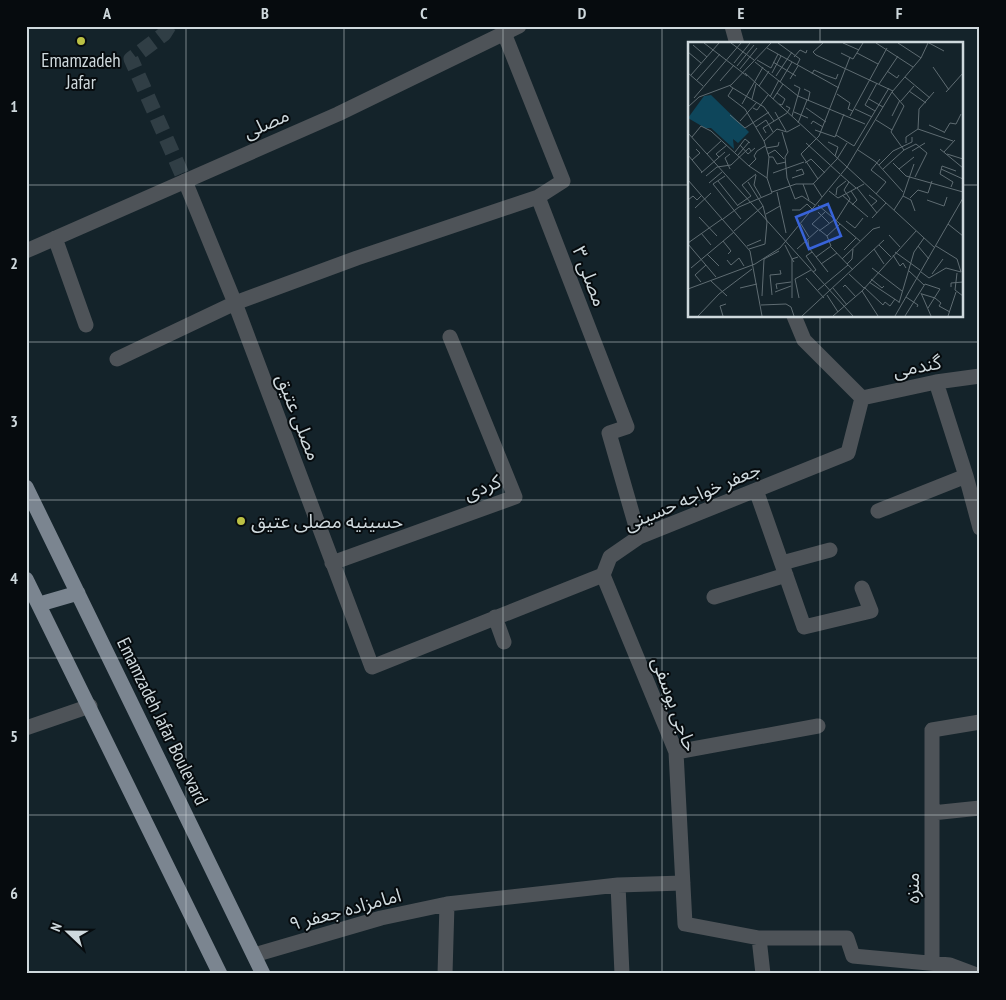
<svg xmlns="http://www.w3.org/2000/svg" width="1006" height="1000" viewBox="0 0 1006 1000" font-family="'PT Sans Narrow','Noto Sans Arabic',sans-serif">
<rect width="100%" height="100%" fill="#14232a"/>
<g fill="none" stroke-linecap="round" stroke-linejoin="round">
<path stroke="#303e45" stroke-width="15" stroke-dasharray="15 8" stroke-linecap="butt" d="M169 26 164 34 131 59 185 181"/>
<path stroke="#4e5358" stroke-width="15" d="M732 26 737 44
M504 33 563 181 538 197 627 427 609 433 639 537
M185 181 235 303 372 667 603 575 610 557 639 537 848 453 862 398
M55 238 86 325
M26 251 338 114 519 26
M794 316 804 340 862 398
M117 359 235 303 357 258 538 197
M936 382 966 476 980 528
M862 398 936 382 980 376
M756 490 804 627 871 611 862 588
M878 511 966 476
M332 563 515 497 450 337
M782 563 830 550
M603 575 676 752 685 924 759 938 763 974
M714 597 786 575
M495 617 504 642
M26 728 90 706
M676 752 818 726
M932 813 980 808
M618 885 622 974
M759 938H847L853 956 950 965 974 974
M254 955 381 918 447 904 618 885 683 883
M932 964V730L980 722
M445 974 447 904"/>
<path stroke="#7b8590" stroke-width="15" d="M26 487 263 974
M26 579 220 974
M40 604 78 593"/>
</g>
<path fill="none" stroke="#cfd9dd" stroke-width="1" stroke-opacity="0.55" d="M186 26V974M344 26V974M503 26V974M662 26V974M820 26V44M26 185H690M962 185H980M820 316V974M26 342H980M26 500H980M26 658H980M26 815H980"/>
<g fill="#bbc044" stroke="#060b0e" stroke-width="2">
<circle cx="81" cy="41" r="5"/>
<circle cx="241" cy="521" r="5"/>
</g>
<g text-anchor="middle" dominant-baseline="central" stroke-width="4" stroke-linejoin="round" paint-order="stroke">
<g font-size="19" fill="#cfd9dd" stroke="#060b0e">
<text x="81" y="60">Emamzadeh<tspan x="81" dy="22">Jafar</tspan></text>
<text x="251" y="521" text-anchor="start">حسینیه مصلی عتیق</text>
</g>
<g font-size="19" fill="#cfd9dd" stroke="#060b0e">
<text transform="translate(266 123) rotate(-24)">مصلی</text>
<text transform="translate(590 276) rotate(69)">مصلی ۳</text>
<text transform="translate(917 366) rotate(-11)">گندمی</text>
<text transform="translate(299 417) rotate(69)">مصلی عتیق</text>
<text transform="translate(482 487) rotate(-22)">کردی</text>
<text transform="translate(692 496) rotate(-23)">جعفر خواجه حسینی</text>
<text transform="translate(675 704) rotate(70)">حاجی یوسفی</text>
<text transform="translate(163 721) rotate(64)">Emamzadeh Jafar Boulevard</text>
<text transform="translate(912 888) rotate(-90)">منزه</text>
<text transform="translate(345 909) rotate(-15)">امامزاده جعفر ۹</text>
</g>
</g>
<g transform="translate(688 42)">
<rect width="275" height="275" fill="#14232a"/>
<path d="M23 53 61 90 48 105 61 90 50 101 45 97 46 107 23 86H17L0 76 16 54Z" fill="#0e465b"/>
<path fill="none" stroke="#5f6c72" stroke-width="1" d="M16 1 59 34M43 1 66 18M90 1 112 17 109 23M135 1 125 10 128 13 205 49M155 1 171 8M188 1 225 25M210 1 233 16M241 1 256 9M5 3 19 15M79 6 151 46M0 10 13 21M153 11 165 17 175 1M169 11 190 22M106 15 112 8 118 11 119 8M69 18 83 26 90 12M67 20 110 54 177 82M85 20 108 34M46 21 62 1M49 24 66 3M245 25 261 48M52 27 69 6M199 29 209 36 211 33M0 31 15 44M57 31 247 206M84 31 93 14M124 32 126 28 137 33M3 33 31 1M137 33 148 37 150 32M88 34 104 10M217 35 242 56M102 37 110 24M9 38 32 12M32 39 46 23M92 40 104 20M191 42 210 14M42 44 45 46 40 54 57 67 76 99 89 87 99 90 112 83M71 44 81 29M45 46 76 65 86 79M116 47 122 50 120 59M221 49 238 61M204 50 216 64 203 90 216 108M246 50 231 67 230 87 265 99M258 50 275 31M89 51 97 57 94 63 91 62M149 52 162 61 160 67 165 69M82 55 91 38M6 56 53 1M64 57 68 42M85 57 95 42M181 57 195 65M213 59 226 44M54 62 75 25M0 65 11 55 43 43 83 1M65 66 69 68 80 53M118 66 138 80M167 67 184 75M187 69 177 63 189 41M87 70 98 89M106 70 120 76M42 73 57 86 81 70M104 74 112 46 106 43M162 74 199 6M204 74 212 58M188 78 204 88M52 79 69 60M110 81 119 58M123 82 125 79 135 85M241 83 256 90M68 85 78 78 85 90M127 88 147 95 156 72M94 90 100 110 97 115 99 136 107 157 114 154 127 163M0 91 165 274M78 91 75 86 99 71 102 66 98 64M256 91 262 81 268 82 273 72M148 93 166 104M4 95 13 84 23 89 61 124 79 136 84 151 51 165 35 177M76 99 81 115 79 136M140 100 150 105 147 114M118 101 152 132M218 101V95L230 87M52 103 60 112 67 106M166 104 201 46M78 106 90 104 91 100M252 107 275 126M170 108 188 120 215 150M224 109 237 101M47 110 57 97 62 101M256 110 267 98M19 112 33 99M42 112 37 116 42 127M80 112 87 108 96 117M259 112 275 117M0 113 14 130M50 113 61 100M31 115 28 112 39 103M81 115H85L89 122 98 120M4 118 12 111 8 107M117 121 123 117 137 131M205 121 218 134 275 150M226 122 215 154 223 158 227 169M191 123 205 109 224 100V95M61 124 68 117 66 114 69 109 77 104M195 127 216 108 228 102 239 111 227 135M211 127 226 115M253 127 275 137M13 131 37 110M85 131 116 120M68 133 66 143 73 155M153 133 168 146M18 134 29 125 43 123 61 106 63 109M37 134 25 142 53 177M104 136 116 132 114 127 108 129M130 137 113 112 131 94 162 15M0 138 62 209 74 274M30 139 50 164M60 140 75 164 79 180 77 202 61 207M21 141 34 130M125 141 134 155M115 142 121 158M263 145 265 140 252 132 254 124 268 129M169 146 189 171M141 149 150 156 176 142M163 149 169 158 164 163M84 150 108 142H125L149 117 159 101M89 150 98 191M188 152 198 140 183 128 192 117M148 153 149 146 158 139M154 153 180 175M181 153 189 159 183 164M222 156 230 148 240 151 244 139M0 158 5 154 9 158 14 153M239 158 256 164 259 155M50 163 63 154 54 143 68 132M130 163 172 199M7 166 23 151M104 168H112L119 162 124 167M206 168 215 154M130 170 141 181M78 172 92 164M11 175 29 194M184 176 198 161M148 179 162 157 156 148 161 140M158 179 167 186 175 176M113 182 121 195M260 182 275 194M46 189 75 164M131 189 146 178M13 191 23 203M201 193 212 205M139 194 152 182M120 198 121 206 140 230M35 199 43 209 40 212M0 201 34 177M0 202 28 235M97 203 104 217 110 215M191 203 203 215M59 204 73 198M230 204 241 217M143 205 165 228M109 207 130 188M186 207 196 222M156 208 168 196M124 210 118 214 128 228 125 230M207 210 232 228M19 212 31 224M205 213 212 224 215 221 218 226M128 215 143 204 139 194 124 182 137 170M154 217 185 187 192 185M39 218 43 223 51 216 56 224M133 222 149 211M159 222 164 217 165 207M3 226 46 190M184 226 214 249M221 229 236 243M233 230 241 236 258 226 273 230 269 217 248 204M269 231 267 248 275 254M161 232 176 246M244 232 255 217M118 236 136 256M183 237 194 246 196 244M23 239 39 254M13 240 7 233 18 223M181 240 211 260M155 245 157 243 168 255M176 245 195 263 197 260 202 264 207 257M263 245V241L275 240M52 246 69 242M145 246 159 263M0 247 67 222 92 206 159 125 204 50 233 16 240 1M89 247 88 242 103 240M130 248 160 223M174 249 190 274M87 250 103 244M233 251 243 274M234 252 247 256 253 261 251 264 262 270M84 253 82 233 93 232 92 228M139 253 150 270M74 254 76 217 91 209M218 255 230 263 229 265M104 256V217L106 220M111 256 107 237 123 228M211 261 226 210 236 196M73 263 98 262 103 265 106 274M240 266 252 247M10 274 31 252 64 227M35 274 32 264 38 262M114 274 196 198M145 274 174 249 228 189M207 274 275 156M217 274 237 242 252 247M260 274 268 250"/>
<path fill="#3863d9" fill-opacity="0.15" stroke="#3863d9" stroke-width="2.5" d="M140 162 153 194 121 207 108 175Z"/>
<rect width="275" height="275" fill="none" stroke="#cfd9dd" stroke-width="2.5"/>
</g>
<rect width="1006" height="1000" fill="none" stroke="#060b0e" stroke-width="55"/>
<g transform="translate(68 932) rotate(292)" stroke="#060b0e" stroke-width="4" paint-order="stroke">
<path d="M0-4L9 19L0 12L-9 19Z" fill="#cfd9dd"/>
<text y="-8" font-size="14" font-weight="bold" text-anchor="middle" fill="#cfd9dd">N</text>
</g>
<rect x="28" y="28" width="950" height="944" fill="none" stroke="#cfd9dd" stroke-width="2"/>
<g font-size="16" text-anchor="middle" font-weight="bold" fill="#cfd9dd">
<text x="107" y="19">A</text>
<text x="265" y="19">B</text>
<text x="424" y="19">C</text>
<text x="582" y="19">D</text>
<text x="741" y="19">E</text>
<text x="899" y="19">F</text>
<text x="14" y="112">1</text>
<text x="14" y="269">2</text>
<text x="14" y="427">3</text>
<text x="14" y="584">4</text>
<text x="14" y="742">5</text>
<text x="14" y="899">6</text>
</g>
</svg>
